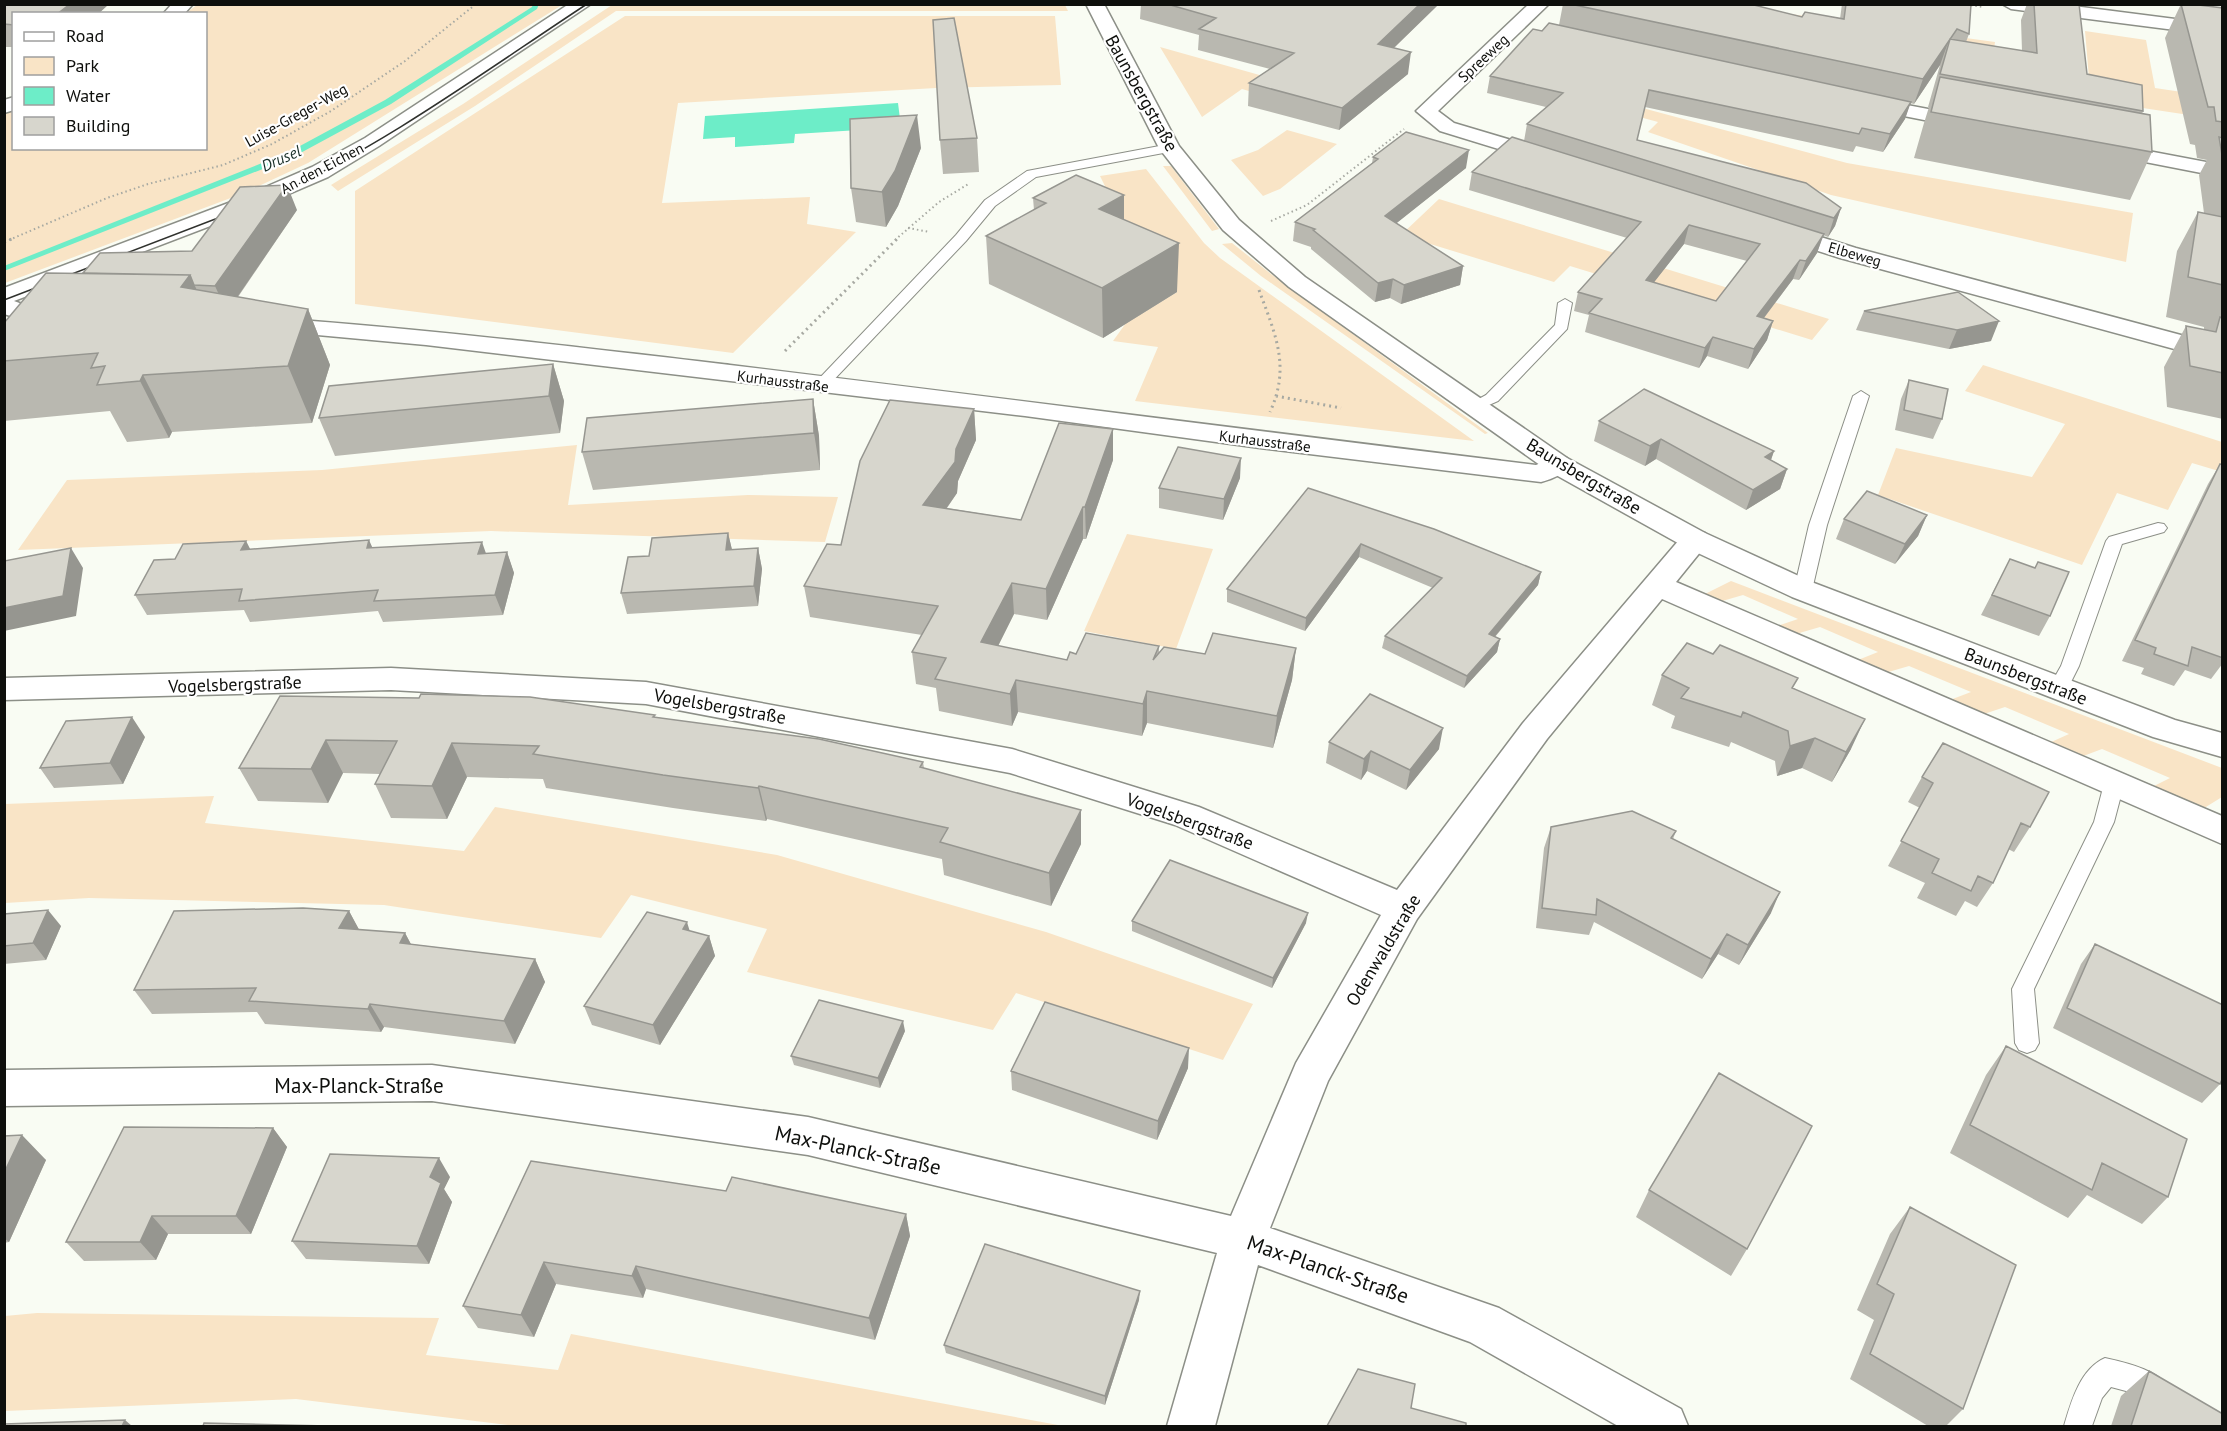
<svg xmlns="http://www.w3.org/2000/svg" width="2227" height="1431" viewBox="0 0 2227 1431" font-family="'PT Sans',sans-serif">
<rect width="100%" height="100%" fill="#f9fcf3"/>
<path fill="#f9e4c6" d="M197 5H562L308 163 244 193 5 283V114L13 110 14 148H206V14L186 13Z
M1065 5 1068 11H616L475 106 338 191 331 185 463 104 612 5Z
M1725 5 1995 42 1992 63 2089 78 2085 31 2146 40 2155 88 2222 98V120L2030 91 2031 81Z
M625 16H1055L1061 85 936 88 678 103 662 203 810 197 807 224 856 232 733 353 355 304V191Z
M1160 47 1320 92 1300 106 1242 89 1202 117Z
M1583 92 1847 163 2133 213 2126 262 1831 195 1648 132 1658 122 1573 99Z
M1287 130 1337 144 1280 189 1263 196 1231 160 1258 150Z
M1171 166 1219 229 1212 231 1163 166Z
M1146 169 1204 243 1220 258 1474 441 1135 401 1158 347 1113 341 1126 323 1177 292 1131 239 1100 176Z
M1439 199 1829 319 1812 340 1570 266 1554 282 1401 235Z
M1232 243 1271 274 1488 433 1485 434 1261 276 1222 244Z
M1983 365 2222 442V472L2192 463 2168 510 2117 493 2082 565 1878 495 1896 448 2032 477 2065 424 1965 391Z
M577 445 568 505 748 495 838 497 825 542 491 531 18 550 67 480 322 470Z
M1127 534 1213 549 1176 649 1084 631Z
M1731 581 2222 768V797L2201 810 2150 788 2170 778 2102 749 2078 758 2049 743 2069 734 2005 707 1981 715 1950 700 1971 692 1909 666 1885 673 1858 660 1878 652 1820 627 1796 634 1777 626 1798 619 1743 595 1719 602 1705 594Z
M214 796 205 823 464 851 495 807 777 855 1046 932 1253 1004 1223 1060 1016 993 993 1030 747 972 767 929 631 895 601 938 384 905 89 898 5 903V804Z
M37 1313 439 1318 426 1355 558 1370 571 1334 1058 1425 517 1426 296 1399 5 1411V1316Z"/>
<path fill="#6dedc8" d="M898 103 902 135 859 130 795 134 794 143 735 147V137L703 139 705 116Z"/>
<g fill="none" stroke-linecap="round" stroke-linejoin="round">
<path fill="#6dedc8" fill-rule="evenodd" d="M533 4H539L537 9 391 104 293 157 4 271V266L287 153 385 100 532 7Z"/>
<defs>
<path id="service" d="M1170 144 1174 145 1176 148 1174 151 1036 177 995 206 966 241 826 388 821 390 813 385 956 235 985 200 1027 171Z
M1565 299 1572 303 1567 329 1498 401 1480 409H1468L1466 406 1486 395 1555 325 1558 303Z
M1861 391 1869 396 1827 525 1812 590 1809 594H1797L1794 590 1809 525 1853 396Z
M2158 523 2164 524 2167 528 2164 532 2122 544 2079 666 2065 694 2058 696 2051 694 2048 689 2061 666 2106 541 2109 537Z
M2114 776 2121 779 2124 784 2114 822 2034 989 2039 1043 2035 1050 2027 1053 2019 1050 2015 1043 2012 989 2094 822 2104 784 2107 779Z
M2105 1358C2128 1363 2163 1371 2173 1394L2169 1404 2159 1408 2126 1391 2111 1387 2102 1398 2092 1426H2064C2071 1402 2080 1369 2105 1358Z"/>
<path id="minor" d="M172 4H193L184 14H163Z
M1529 4H1549L1438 111 1454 123 1555 153 1558 158 1555 163 1547 164 1440 131 1416 111Z
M2002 4H2058L2222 25V36L2011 9Z
M14 97V110L4 113V100Z
M1865 97 1970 117 1977 119 1980 123 1977 127 1970 129 1858 107 1855 103 1858 99Z
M2106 143 2222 165V177L2099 153 2095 149 2099 145Z
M1776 223 1856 248 2222 346V362L1840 258 1768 235 1765 230 1768 225Z
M1695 531 1705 533 1710 540 1676 582 2222 816V844L1662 599 1547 739 1417 919 1328 1081 1270 1228 1499 1308 1681 1409 1688 1426H1618L1470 1342 1258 1265 1215 1426H1167L1217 1253 808 1155 432 1101 4 1106V1070L432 1065 808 1117 1231 1216 1296 1063 1381 915 1175 825 1010 773 646 704 391 690 4 700V678L391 668 646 682 1012 749 1199 807 1397 890 1523 723 1685 533Z"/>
<path id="tertiary" d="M569 4H591L379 146 328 177 247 212 14 301 41 311 67 313 70 318 67 323 39 325 4 314V288L231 202 312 167 365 138Z
M272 318C426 329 577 347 730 365 999 397 1267 433 1536 465L1557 456 1567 458 1571 464C1564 474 1553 479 1541 482L1260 448 1025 416 426 345 263 330 260 325 263 320Z"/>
<path id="secondary" d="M1086 4H1104L1179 146 1239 220 1305 277 1567 458 1705 533 1814 583 2175 720 2222 733V757L2153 737 1792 597 1685 547 1547 470 1289 287 1223 230 1159 148Z"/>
</defs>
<use href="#service" stroke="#8c8f87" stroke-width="2"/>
<use href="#minor" stroke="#8c8f87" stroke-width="3"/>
<use href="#tertiary" stroke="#8c8f87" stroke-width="3"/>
<use href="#secondary" stroke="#8c8f87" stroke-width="3"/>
<path stroke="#a7a9a2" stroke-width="2" stroke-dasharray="1.5 3" stroke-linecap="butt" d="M1962 4 1983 7
M1271 221 1307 205 1404 129
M908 228 930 232
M9 240 107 198 148 184 223 165 272 144 331 111 405 61 476 4
M895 240 939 202 970 183"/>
<path stroke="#a7a9a2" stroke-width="3" stroke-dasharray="2 4" stroke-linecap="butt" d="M4 242 12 239
M1259 290C1275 334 1291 366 1270 412
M785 351 897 239
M1276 396 1341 408"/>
<use href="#service" fill="#fff" fill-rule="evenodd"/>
<use href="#minor" fill="#fff" fill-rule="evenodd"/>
<use href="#tertiary" fill="#fff" fill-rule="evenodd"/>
<use href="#secondary" fill="#fff" fill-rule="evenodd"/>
<path stroke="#30322e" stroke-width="1.5" d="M273 196C385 145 485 71 587 4
M4 300 231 213"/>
</g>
<path fill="#b9b8b0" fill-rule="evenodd" d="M4 4H109L98 14H14V47H4Z
M1141 4H1439L1394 48 1408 74 1339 130 1248 106 1249 83 1270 69 1198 50 1199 35 1140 19Z
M1563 4H1750L1802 17 1840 19 1842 4H1971L1969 34 1966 42 2022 51 2021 20 2027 4H2079L2087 74 2143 111 2142 114 2152 152 2130 200 1914 158 1924 123 1929 107H1928L1940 65 1914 104 1910 103 1905 119 1883 152 1856 146 1853 152 1645 107 1637 140 1841 208 1835 226 1828 237 1823 235 1817 253 1799 280 1793 279 1764 318 1773 321 1767 340 1748 369 1707 356 1699 368 1585 332 1589 315 1574 311 1578 292 1627 238 1469 190 1472 172 1524 141 1527 124 1546 107 1487 93 1490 76 1542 31 1559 25ZM1684 244 1747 261 1716 301 1653 283Z
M2181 4H2190L2223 8V419L2167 407 2164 367 2186 326 2204 330V327L2166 317 2177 251 2198 212 2204 213 2199 175 2207 160 2197 158 2195 145 2190 144 2165 38Z
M977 138 979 172 943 174 940 140Z
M921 148 898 206 886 227 856 222 851 188Z
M1373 157 1466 168 1396 223 1463 266 1460 285 1401 304 1390 298 1375 302 1311 249V247L1293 241 1295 222 1372 163Z
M1033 198 1124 220 1177 292 1103 338 989 284 986 236 1034 210Z
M297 210 238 297 308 309 330 365 312 423 172 432 169 438 127 442 110 411 4 421V323L83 273 192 251Z
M1958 292 1991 341 1949 349 1856 330 1864 311Z
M553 364 564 401 560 433 335 456 319 418Z
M1909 380 1942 419 1933 439 1895 430 1901 399Z
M813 399 819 436 820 470 593 490 582 452Z
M974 409 976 440 958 481 957 493 947 508 1021 520 1113 429V460L1086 539H1083L1047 620 1014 614 998 646 1067 660 1076 654 1159 646V653L1205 654 1296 648 1292 680 1273 748 1147 723 1142 736 1018 712 1012 726 939 711 936 688 916 684 912 652 922 635 810 617 804 586 841 545Z
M1599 421 1774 451 1771 460 1787 469 1780 489 1746 510 1656 459 1645 466 1594 441Z
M2220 464 2223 465V663L2211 679 2185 670 2174 686 2141 674 2144 668 2122 661 2208 484Z
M1240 478 1223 520 1159 508V488Z
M1308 488 1541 572 1538 585 1495 637 1500 639 1497 652 1464 688 1382 648 1385 636 1433 588 1359 557 1305 631 1227 602V589Z
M1927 515 1918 536 1895 564 1836 539 1844 519Z
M728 533 732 550 758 548 762 569 758 606 627 614 621 593 649 556Z
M246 541 250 549 373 548 486 554 507 552 514 573 503 615 383 622 378 611 250 622 244 610 147 615 135 595 175 559Z
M2010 559 2035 568 2050 616 2039 636 1981 615Z
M1662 675 1794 688 1851 749 1832 782 1802 768 1777 776 1775 761 1731 742 1729 747 1671 728 1675 716 1652 705Z
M280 696 656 717 923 762 924 768 1081 844 1051 906 944 875 942 859 767 819 766 821 673 808 546 788 543 779 467 777 447 819 391 818 375 784 380 774 343 773 328 803 258 801 239 768Z
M145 737 123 784 54 788 40 768Z
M1329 742 1439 749 1406 790 1367 771 1361 780 1326 763Z
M1922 777 2030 827 2014 852 2008 849 1993 883 1977 907 1965 901 1956 916 1917 898 1925 883 1888 866 1920 808 1908 802Z
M1551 827 1676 831 1673 839 1771 913 1739 965 1718 954 1702 979 1594 922 1589 935 1536 928 1544 848Z
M349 911 359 930 405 933 411 944 535 959 545 982 515 1044 384 1027 381 1032 265 1024 257 1012 152 1014 134 990Z
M4 914 61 926 46 960 4 964Z
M1132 921 1306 923 1272 988 1132 931Z
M690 931 709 936 715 956 660 1045 592 1025 584 1006Z
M2095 944 2220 1084 2202 1103 2053 1028 2081 964Z
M905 1031 880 1088 794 1065 791 1056Z
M2006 1046 2168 1197 2142 1224 2087 1195 2068 1218 1950 1153 1986 1075Z
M1188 1068 1157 1140 1012 1090 1011 1071Z
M273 1128 287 1147 251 1234H168L156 1260 84 1261 66 1242Z
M4 1136 46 1160 9 1242 4 1243Z
M531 1161 726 1191 906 1214 910 1236 875 1340 646 1289 643 1298 556 1284 534 1337 478 1328 463 1306Z
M450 1177 444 1189 452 1202 429 1264 306 1259 292 1241Z
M1649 1190 1747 1249 1731 1276 1636 1217Z
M1910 1207 1963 1409 1946 1426H1928L1850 1379 1874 1320 1857 1310 1890 1234Z
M1139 1300 1105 1405 946 1353 944 1345Z
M2149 1371 2223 1426H2111L2121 1396Z"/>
<path fill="#969690" d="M70 4H109L98 14H57Z
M1420 4H1439L1375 66 1378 44Z
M1949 40 1940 65 1914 104 1923 79Z
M1411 52 1408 74 1339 130 1342 108Z
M1911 102 1905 119 1883 152 1890 134Z
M917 115 921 148 898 206 886 227 882 192Z
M1469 150 1466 168 1383 234 1385 216Z
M287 185 297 210 227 312 215 286Z
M1124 195V243L1099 209Z
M1841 208 1835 226 1828 237 1834 218Z
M1689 225 1684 244 1641 299 1646 280Z
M1824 234 1817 253 1799 280 1806 261Z
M1179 243 1177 292 1103 338 1102 288Z
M1800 260 1793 279 1751 335 1757 316Z
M1463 266 1460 285 1401 304 1404 285Z
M190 275 215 330 181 287Z
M1393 279 1390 298 1375 302 1378 283Z
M308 309 330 365 312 423 288 366Z
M1773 321 1767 340 1748 369 1754 349Z
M1999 321 1991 341 1949 349 1957 330Z
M1713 337 1707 356 1699 368 1705 348Z
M553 364 564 401 560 433 549 396Z
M143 375 172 432 169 438 140 381Z
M813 399 819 436 820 470 814 433Z
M974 409 976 440 958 481 957 493 927 536 923 505 956 449Z
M1113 429V460L1086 539 1085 507Z
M1661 439 1656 459 1645 466 1650 446Z
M1774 451 1767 471 1765 457Z
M1241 458 1240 478 1223 520 1224 499Z
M1787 469 1780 489 1746 510 1753 490Z
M1083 507V539L1047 620 1046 589Z
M1927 515 1918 536 1895 564 1905 544Z
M728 533 733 554 726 550Z
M369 540 378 560 367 548Z
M246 541 256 561 241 550Z
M482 542 489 562 478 554Z
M1361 544 1359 557 1305 631 1306 618Z
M71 548 83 568 76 616 4 631V608Z
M758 548 762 569 758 606 754 586Z
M507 552 514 573 503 615 495 595Z
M1541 572 1538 585 1486 647 1489 634Z
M1012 583 1014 614 984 674 981 642Z
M1500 639 1497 652 1464 688 1467 676Z
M1296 648 1292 680 1273 748 1277 716Z
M1016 680 1018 712 1012 726 1010 694Z
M1147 691V723L1142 736 1143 704Z
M132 717 145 737 123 784 110 763Z
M1865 719 1851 749 1832 782 1846 752Z
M1443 728 1439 749 1406 790 1410 770Z
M1815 738 1802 768 1777 776 1790 746Z
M326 740 343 773 328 803 311 769Z
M452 743 467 777 447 819 432 786Z
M1371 751 1367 771 1361 780 1364 759Z
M759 786 767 819 766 821 758 788Z
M1081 810V844L1051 906 1049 873Z
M1780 892 1771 913 1739 965 1748 945Z
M48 910 61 926 46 960 33 943Z
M349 911 362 935 339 928Z
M1308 913 1306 923 1272 988 1273 978Z
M687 922 693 942 683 929Z
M405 933 417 956 400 943Z
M1727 934 1718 954 1702 979 1711 959Z
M709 936 715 956 660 1045 653 1025Z
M535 959 545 982 515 1044 504 1021Z
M370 1004 384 1027 381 1032 368 1009Z
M903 1021 905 1031 880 1088 878 1078Z
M1189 1048 1188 1068 1157 1140 1158 1121Z
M273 1128 287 1147 251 1234 236 1216Z
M22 1135 46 1160 9 1242 4 1238V1173Z
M439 1158 450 1177 444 1189 452 1202 429 1264 417 1246 430 1177Z
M906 1214 910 1236 875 1340 869 1318Z
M152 1216 168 1234 156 1260 140 1242Z
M544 1262 556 1284 534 1337 521 1315Z
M636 1266 646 1289 643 1298 632 1276Z
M1140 1291 1139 1300 1105 1405V1396Z
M125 1420 132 1426H122Z"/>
<path fill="#d7d6cd" stroke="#969690" stroke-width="1.5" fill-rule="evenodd" d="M4 4H70L57 14H14V25L4 24Z
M1167 4H1420L1378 44 1411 52 1342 108 1249 83 1294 53 1199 29 1216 18Z
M1570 4H1750L1802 17 1805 12 1844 19 1846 4H1971L1969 34 1957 29 1923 79Z
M2034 4H2079L2087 74 2142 85 2143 111 1940 74 1950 39 2037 53Z
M2181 4H2190L2223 8V122L2216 121 2214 107H2208Z
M954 18 977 138 940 140 933 20Z
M1549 23 1911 102 1890 134 1862 128 1859 134 1649 90 1637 140 1806 183 1841 208 1834 218 1527 124 1563 93 1490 76 1533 29 1542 31Z
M1940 77 2150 115 2152 152 1931 112Z
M917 115 895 171 882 192 851 188 850 119Z
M1406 132 1469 150 1385 216 1463 266 1404 285 1393 279 1378 283 1313 230 1315 229 1295 222 1378 159 1373 157Z
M1512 137 1824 234 1806 261 1800 260 1757 316 1773 321 1754 349 1713 337 1705 348 1589 313 1602 299 1578 292 1641 222 1472 172ZM1689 225 1760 244 1716 301 1646 280Z
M2219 137 2223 138V161Z
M1076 175 1124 195 1099 209 1179 243 1102 288 986 236 1046 203 1033 198Z
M287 185 215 286 194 285 190 275 83 273 100 253 192 251 240 187Z
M2198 212 2223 217V285L2188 277Z
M46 273 190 275 181 287 308 309 288 366 143 375 140 381 97 385 105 366 91 368 98 353 4 361V323Z
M1958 292 1999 321 1957 330 1864 311Z
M2220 317 2223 318V373L2190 366 2186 326 2216 332Z
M553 364 549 396 319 418 329 386Z
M1909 380 1948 389 1942 419 1904 410Z
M1644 389 1774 451 1765 457 1787 469 1753 490 1661 439 1650 446 1599 421Z
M813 399 814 433 582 452 587 418Z
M890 400 974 409 956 449 955 462 923 505 1021 520 1059 423 1113 429 1085 507H1083L1046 589 1012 583 981 642 1067 660 1070 652 1076 654 1086 633 1159 646 1153 660 1164 647 1205 654 1213 633 1296 648 1277 716 1147 691 1143 704 1016 680 1010 694 935 679 946 658 912 652 938 606 804 586 827 544 841 545 860 461Z
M1178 447 1241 458 1224 499 1159 488Z
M2220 464 2223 465V658L2192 647 2188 666 2154 654 2156 648 2135 640Z
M1308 488 1434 529 1541 572 1489 634 1500 639 1467 676 1385 636 1442 578 1361 544 1306 618 1227 589Z
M1867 491 1927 515 1905 544 1844 519Z
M728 533 726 550 758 548 754 586 621 593 628 557 649 556 652 538Z
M369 540 367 548 482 542 478 554 507 552 495 595 374 601 378 590 239 601 242 589 135 595 154 560 175 559 183 544 246 541 241 550Z
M71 548 63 596 4 608V561Z
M2010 559 2035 568 2038 562 2069 572 2050 616 1992 595Z
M1687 643 1713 654 1720 645 1798 678 1792 688 1865 719 1846 752 1815 738 1790 746 1788 731 1743 712 1741 717 1681 698 1689 688 1662 675Z
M421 694 530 697 655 715 653 717 819 739 923 762 920 767 1081 810 1049 873 940 842 948 828 759 786 758 788 663 775 533 754 539 746 452 743 432 786 375 784 397 741 326 740 311 769 239 768 280 696 419 698Z
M1370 694 1443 728 1410 770 1371 751 1364 759 1329 742Z
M132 717 110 763 40 768 66 721Z
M1943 743 2049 792 2030 827 2021 823 1993 883 1978 876 1971 891 1932 873 1939 859 1901 841 1933 783 1922 777Z
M1632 811 1676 831 1671 838 1780 892 1748 945 1727 934 1711 959 1597 899 1596 915 1542 908 1551 827Z
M1170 860 1308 913 1273 978 1132 921Z
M303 908 349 911 339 928 405 933 400 943 535 959 504 1021 370 1004 368 1009 249 1001 256 988 134 990 174 911Z
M48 910 33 943 4 946V914Z
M647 912 687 922 683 929 709 936 653 1025 584 1006Z
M2095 944 2223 1005V1077L2220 1084 2067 1008Z
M819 1000 903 1021 878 1078 791 1056Z
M1045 1002 1189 1048 1158 1121 1011 1071Z
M2006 1046 2187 1139 2168 1197 2102 1163 2092 1190 1970 1125Z
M1719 1073 1812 1126 1747 1249 1649 1190Z
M124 1127 273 1128 236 1216H152L140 1242H66Z
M22 1135 4 1173V1136Z
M330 1154 439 1158 430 1177 441 1183 417 1246 292 1241Z
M531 1161 726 1191 732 1177 906 1214 869 1318 636 1266 632 1276 544 1262 521 1315 463 1306Z
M1910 1207 2016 1265 1963 1409 1870 1354 1894 1294 1877 1284Z
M985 1244 1140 1291 1105 1396 944 1345Z
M1358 1369 1415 1384 1411 1408 1466 1423V1426H1327Z
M2149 1371 2223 1414V1426H2131Z
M125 1420 122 1426H4V1424Z
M204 1423 328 1426H203Z"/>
<g text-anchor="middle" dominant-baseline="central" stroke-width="4.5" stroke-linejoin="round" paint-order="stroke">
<g font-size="15" fill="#0e0f0c" stroke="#fff">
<text transform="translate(1483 58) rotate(-43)">Spreeweg</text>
<text transform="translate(296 115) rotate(-29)">Luise-Greger-Weg</text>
<text transform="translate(322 168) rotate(-28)">An den Eichen</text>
<text transform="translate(1855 254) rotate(16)">Elbeweg</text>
<text transform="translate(783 381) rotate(7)">Kurhausstraße</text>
<text transform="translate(1265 441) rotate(7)">Kurhausstraße</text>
</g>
<g font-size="16" font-style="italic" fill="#182e27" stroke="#fff">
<text transform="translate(281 158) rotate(-24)">Drusel</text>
</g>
<g font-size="18" fill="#0e0f0c" stroke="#fff">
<text transform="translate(1142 93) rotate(61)">Baunsbergstraße</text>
<text transform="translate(1584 476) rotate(31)">Baunsbergstraße</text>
<text transform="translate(2026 676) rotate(21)">Baunsbergstraße</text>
<text transform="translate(235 684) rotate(-2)">Vogelsbergstraße</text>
<text transform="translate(720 706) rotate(10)">Vogelsbergstraße</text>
<text transform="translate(1190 821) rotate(20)">Vogelsbergstraße</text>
<text transform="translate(1383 950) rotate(-59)">Odenwaldstraße</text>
</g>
<g font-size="21" fill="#0e0f0c" stroke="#fff">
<text x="359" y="1085">Max-Planck-Straße</text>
<text transform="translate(858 1150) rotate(12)">Max-Planck-Straße</text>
<text transform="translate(1328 1269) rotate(19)">Max-Planck-Straße</text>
</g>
</g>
<rect width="2227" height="1431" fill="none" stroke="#0e0f0c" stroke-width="12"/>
<rect x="12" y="12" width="195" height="138" fill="#ffffff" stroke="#9f9f9e" stroke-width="1.5"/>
<rect x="24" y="32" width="30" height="9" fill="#ffffff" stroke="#9f9f9e" stroke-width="1.5"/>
<text x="66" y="42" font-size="18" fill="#0e0f0c">Road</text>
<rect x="24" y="57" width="30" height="18" fill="#f9e4c6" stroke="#9f9f9e" stroke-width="1.5"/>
<text x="66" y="72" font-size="18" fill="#0e0f0c">Park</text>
<rect x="24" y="87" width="30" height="18" fill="#6dedc8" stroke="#9f9f9e" stroke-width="1.5"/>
<text x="66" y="102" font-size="18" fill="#0e0f0c">Water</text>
<rect x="24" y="117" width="30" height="18" fill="#d7d6cd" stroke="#9f9f9e" stroke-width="1.5"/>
<text x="66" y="132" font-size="18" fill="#0e0f0c">Building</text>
</svg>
